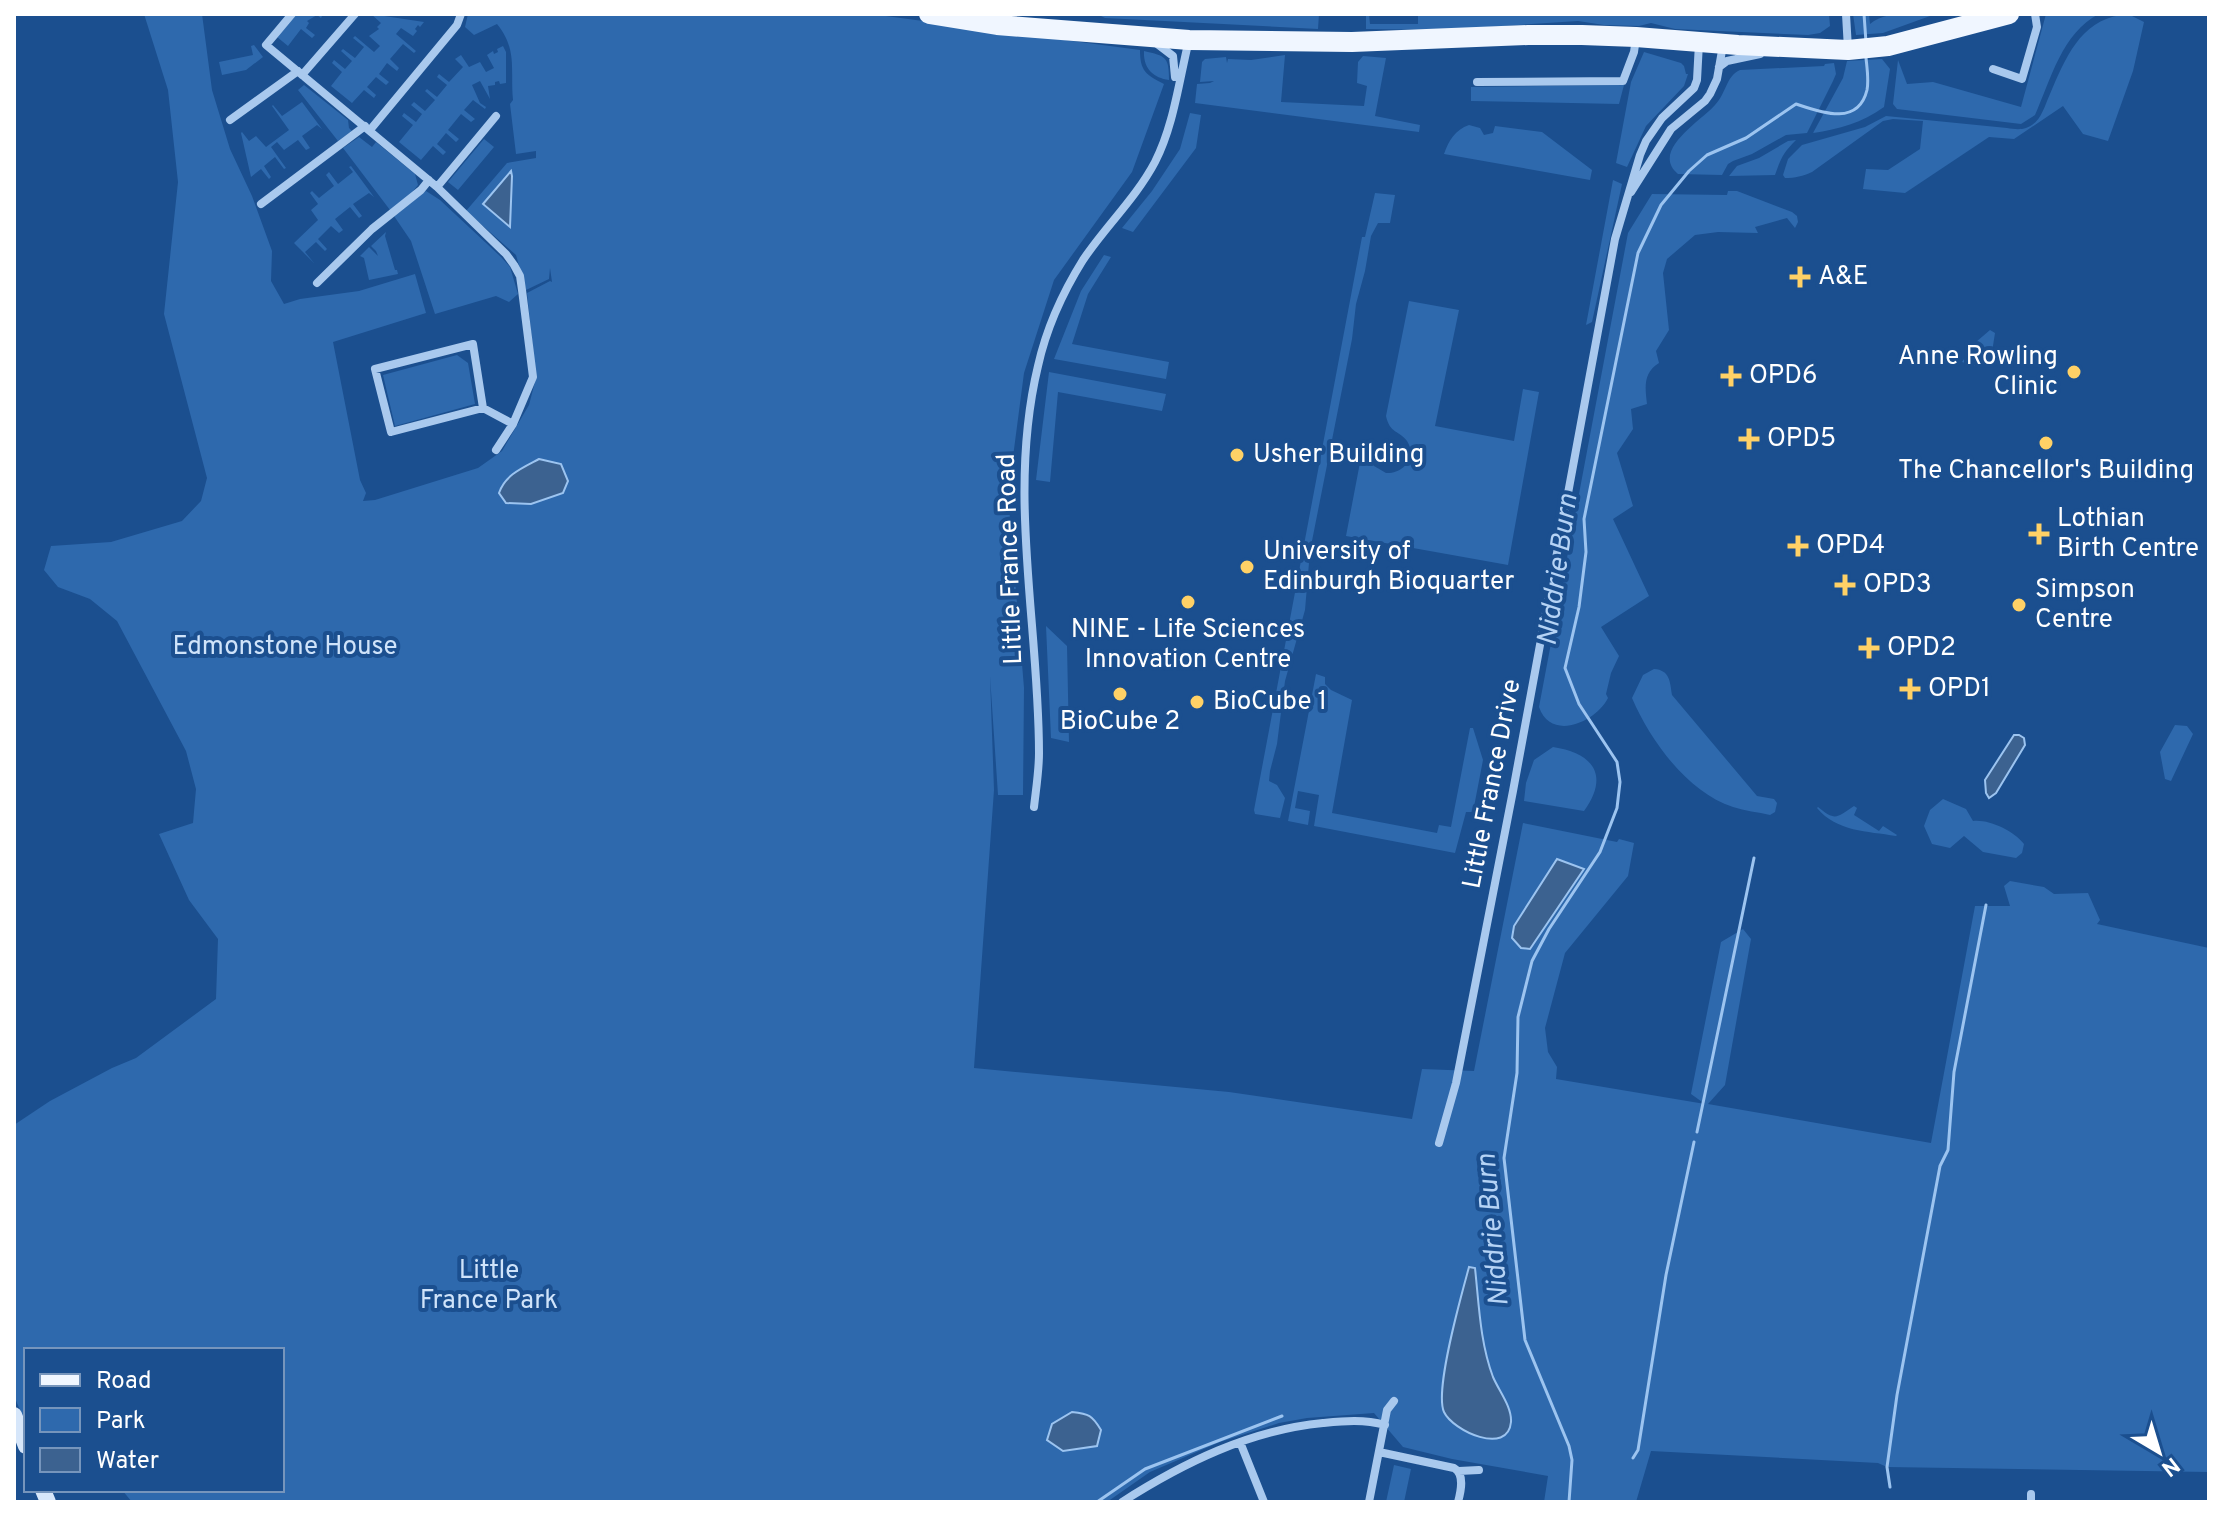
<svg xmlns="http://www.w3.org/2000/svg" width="2223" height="1516" viewBox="0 0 2223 1516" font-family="Overpass,sans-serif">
<rect width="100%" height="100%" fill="#1b4f8f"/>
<path fill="#2e69ad" d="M144 14H202L212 90 230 149 252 196 272 251 271 281 284 304 300 299 359 291 415 274 426 313 333 342 360 480 366 493 363 501 375 500 478 468 502 451 529 405 536 378 527 293 550 281 552 282 550 268 549 279 526 290 516 255 466 211 507 163 536 158V151L516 154 510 104 513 100C510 70 518 50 497 24L474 35 465 27 468 14H871L1140 50C1140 71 1146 75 1164 84L1132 172 1054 280 1024 373 1008 495 1024 688 1023 795H998L990 676 994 790 974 1068 1229 1092 1412 1119 1422 1069 1474 1071 1523 823 1617 842 1619 839 1634 843 1628 876 1565 953 1545 1028 1548 1052 1557 1067 1556 1079 1705 1104 1691 1094 1721 942 1743 929 1751 939 1725 1085 1708 1104 1931 1143 1975 906H2010L2004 886 2010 881 2044 887 2054 894 2088 893 2100 920 2097 924 2209 948V1472L1887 1467 1878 1463 1651 1451 1636 1502H1544L1548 1476 1452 1459 1403 1447 1374 1413 1307 1418 1279 1423 1220 1442 1150 1472 1107 1502H132L122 1490H282V1350H26V1424L14 1396V1125L50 1101 112 1068 136 1058 216 999 218 939 189 900 159 834 193 823 196 789 186 751 117 621 90 599 58 587 44 570 51 546 111 542 182 521 201 501 207 478 164 314 178 182 168 90Z
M297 14H320L322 16 321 18 317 15 307 21 309 23 306 28 315 35 312 38 301 29 288 46 277 37Z
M371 14 424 22 420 27 418 25 415 29 417 31 413 36 401 28 396 34 416 51 414 53 403 44 390 59 399 68 397 71 387 63 379 74 389 82 386 85 376 77 367 87 376 95 374 98 364 90 352 103 331 86 342 72 332 63 334 60 345 69 352 61 341 51 343 49 355 58 364 47 353 38 355 36 374 52 380 46 369 36 379 29 377 27 381 23Z
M1097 14H1319L1318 29 1105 18Z
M1366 14H1369L1370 24H1418V14H1829L1830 26 1820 33 1808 35 1675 29 1651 23 1639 26 1604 25 1578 21 1442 30 1366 29Z
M1853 14H1869L1870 24C1887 8 1933 14 1956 14L1930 16 1883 33 1856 35Z
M2046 14H2099C2062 33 2051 79 2035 115L2021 124 1897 109 1893 104 1898 60 1907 84 1933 82 2021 107Z
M2121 15 2132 16 2144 22 2133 71 2108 141 2083 134 2063 106 2014 139 1989 137 1905 193 1863 189 1866 169 1888 170 1920 149 1923 121 1893 119 1883 121 1812 172C1803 176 1795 178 1785 178L1783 175 1788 159 1802 145 1865 127 1886 116 2007 128C2013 129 2020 130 2026 128 2041 123 2044 107 2050 94 2065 59 2080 21 2121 15Z
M254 45 263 57 246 70 222 75 219 62 253 55 251 46Z
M503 46 506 52V83L500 84 499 81 495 82V85L488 86 490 99 480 81 472 85 480 103 486 107 485 109 473 100 464 110 475 119 471 122 461 114 448 130 459 139 456 142 446 133 437 144 446 152 443 155 433 146 421 160 399 142 413 125 402 116 404 113 416 122 422 114 411 105 414 102 425 111 435 100 425 91 427 89 437 97 447 85 437 77 439 74 449 82 463 67 455 59 461 55 469 67 480 62 486 72 494 68 487 55 493 51 494 54 498 52 497 49Z
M1144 51C1166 56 1169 57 1169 80 1153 78 1143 68 1144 51Z
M1644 52 1681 63 1684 66 1686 74H1688L1684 86 1646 126 1627 167 1616 163 1631 82Z
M1285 55 1281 102 1364 106 1367 86 1357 83 1358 62 1363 56 1386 58 1375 116 1420 125 1419 132 1195 103 1197 84 1210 83 1214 81 1200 82 1202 62 1205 59 1226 57 1227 63 1228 59 1251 60Z
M1882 59 1890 69 1884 107C1862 123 1839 129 1813 133L1843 78 1847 61Z
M1834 63 1836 74 1833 81 1807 133 1786 135 1752 154 1733 161 1728 164 1722 175 1678 174C1650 151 1701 121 1715 105 1726 94 1726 76 1740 70L1824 66 1825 64Z
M304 85 348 120 349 128 352 131 338 141 298 90Z
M1624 85 1619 104 1471 101V87Z
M302 102 322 129 317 125 302 136 310 148 306 150 298 140 284 150 277 142 271 147 286 168 284 169 275 157 264 166 271 177 269 179 261 169 251 177 241 133 242 132 249 141 256 136 266 147 289 130 272 106 273 105 282 116Z
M1190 113 1201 115 1196 148 1133 232 1122 228 1152 191 1180 149Z
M1469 125 1480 128 1484 135 1493 133 1495 126 1542 132 1592 170 1590 180 1444 154C1449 140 1455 130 1469 125Z
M359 137 372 147 376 142 415 174 418 185 409 196 390 210 343 148Z
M484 139 494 147 458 190 448 182Z
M1796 140C1783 153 1781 158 1775 175L1729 176 1737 166 1759 158 1788 141Z
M351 166 374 197 369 193 353 204 362 216 359 218 350 207 335 219 343 230 339 233 331 226 318 239 327 249 325 251 316 242 305 252 314 263 294 243 318 220 311 210 318 204 310 193 312 191 319 198 334 186 326 175 329 172 338 184 353 172 349 167Z
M1613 180 1622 184 1592 322 1586 325Z
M426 191 440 200 501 257 510 267 518 294 509 302 496 296 435 314 411 241 394 216Z
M1728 191H1737L1792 212 1797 216 1798 222 1795 228 1787 218 1755 227 1758 233 1718 232 1695 235 1667 259 1663 273 1669 330 1656 351 1659 363C1643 373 1645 387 1647 404L1631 409 1633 429 1617 453 1633 506 1613 519 1649 596 1601 627 1619 656 1611 673 1606 694 1608 698C1596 722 1551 742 1539 707L1628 233 1652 194 1727 195Z
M1375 193 1395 195 1390 223H1378L1371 236 1365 271 1356 304 1352 339 1310 551 1305 610 1285 681 1277 744 1270 771 1269 781 1277 785 1285 798 1280 818 1255 814 1254 810 1362 237H1365Z
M386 232 385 236 395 270H397L398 274 369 280 364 258 360 256 369 247 378 256 376 251 371 246Z
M1104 255 1111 257 1088 294 1072 344 1169 362 1166 379 1054 359 1081 291Z
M1409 301 1459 310 1435 426 1514 441 1523 389 1539 392 1508 565 1346 536 1362 452 1369 451 1374 466 1386 473C1402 474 1418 458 1407 441 1399 430 1390 434 1386 416Z
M1990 330 1995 333 1990 365 1975 366 1962 362 1976 342Z
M457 355 468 363 475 404 395 426 383 375Z
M1049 372 1166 394 1162 411 1058 392 1050 482 1036 480Z
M1046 626 1067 646 1069 742 1051 738Z
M1654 669C1670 670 1670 682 1672 695L1757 796 1774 799 1777 803 1775 812 1770 815C1758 812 1745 811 1733 807 1687 792 1650 740 1632 698L1643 675Z
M1316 674 1325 677V684L1331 690 1352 700 1332 813 1437 833 1439 825 1451 827 1470 728H1473L1483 760 1473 812H1466L1455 853 1314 826 1319 795 1298 791 1295 808 1310 811 1308 825 1288 821Z
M2175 725 2187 726 2193 734 2171 781 2165 779 2160 752Z
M1553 747C1593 753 1610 775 1584 811L1524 801 1526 783 1534 760Z
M1943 799 1966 809 1973 821C1989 819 2014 831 2024 844L2022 853 2016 858 1983 852 1964 836 1950 848 1932 844 1924 826 1930 810Z
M1854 806 1857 808 1854 815 1879 831 1883 826 1897 835 1896 836C1867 831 1837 832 1817 808L1818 807C1836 822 1837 817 1854 806Z
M1394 1465 1411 1469 1404 1502H1386Z"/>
<path fill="#3c6290" stroke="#9cc4f0" stroke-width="2" d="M511 171 512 176 510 227 483 204Z
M539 459 561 464 568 481 563 493 531 504 506 503 499 493C505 475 522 468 539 459Z
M2014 735H2019L2024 738 2025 745 1996 793 1989 798 1986 793 1985 780Z
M1557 859 1584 869 1530 949 1521 948 1512 938 1514 926Z
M1469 1267 1475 1268C1479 1305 1480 1342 1493 1377 1499 1391 1512 1407 1511 1422 1508 1456 1453 1431 1444 1412 1434 1390 1462 1293 1469 1267Z
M1072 1412C1089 1414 1092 1415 1101 1430L1097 1446 1063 1451 1047 1440 1052 1424Z"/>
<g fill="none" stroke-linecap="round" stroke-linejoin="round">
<path stroke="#9cc4f0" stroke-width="3" d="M1864 14 1866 42
M1697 1132 1754 858
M1633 1458 1638 1450 1666 1275 1694 1142
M1890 1487 1887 1467 1897 1395 1940 1166 1948 1150 1954 1072 1986 905
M1097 1502 1145 1469 1282 1416
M1569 1502 1572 1460 1569 1446 1525 1340 1504 1158 1517 1073 1518 1017 1532 961 1549 929 1600 852 1617 808 1620 782 1617 762 1579 704 1565 668 1579 607 1586 552 1584 519 1638 253 1661 205 1689 171 1707 155 1746 138 1796 104C1820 112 1858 127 1867 90 1869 80 1867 68 1866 58"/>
<path stroke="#a9c9ee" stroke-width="8" d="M292 14 266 45 437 187 506 254 514 265 520 276 522 290 533 377 513 424 496 450
M1846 14 1848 49
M1156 43 1173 56 1175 77
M1719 67 1727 61 1760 54
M1993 69 2022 79 2037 27 2035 14
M302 75 355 14
M1477 82 1623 81 1634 52 1636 38
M230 120 298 71
M370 130 457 25 461 14
M437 187 496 116
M1631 192 1671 129 1705 101 1710 94 1717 79 1723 45
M261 204 365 126
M317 283 372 229 421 190 429 180
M483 408 473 344 375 369 391 432 483 408 513 424
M1034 807C1036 789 1039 771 1039 753 1039 624 1007 494 1038 366 1046 330 1063 292 1083 260 1105 227 1136 198 1155 162 1174 125 1179 80 1189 40
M1439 1143 1456 1083 1513 791 1615 239 1640 155 1646 141 1662 118 1694 88 1697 80 1699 43
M1240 1442 1264 1502
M1379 1452 1454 1468C1465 1474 1461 1491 1458 1502
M1459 1471 1479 1470
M2031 1494V1502
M1122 1502C1183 1463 1250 1430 1323 1423 1344 1421 1364 1419 1385 1425
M1369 1502 1387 1410 1394 1401"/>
<path stroke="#d6e6fa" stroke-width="16" d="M14 1415 26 1446
M43 1490 48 1502"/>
<path stroke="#f0f6ff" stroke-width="20" d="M929 14 997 25 1189 40 1352 42 1528 35H1582L1636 37 1738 45 1848 50 1888 46 2009 14"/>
</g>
<g fill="#ffd166" stroke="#1b4f8f" stroke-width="3">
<path d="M1796 265h8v8h8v8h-8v8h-8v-8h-8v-8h8z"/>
<circle cx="2074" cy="372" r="8"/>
<path d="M1727 364h8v8h8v8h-8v8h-8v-8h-8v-8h8z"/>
<path d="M1745 427h8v8h8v8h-8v8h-8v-8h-8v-8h8z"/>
<circle cx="2046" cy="443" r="8"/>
<circle cx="1237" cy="455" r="8"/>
<path d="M2035 522h8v8h8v8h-8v8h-8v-8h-8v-8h8z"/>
<path d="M1794 534h8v8h8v8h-8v8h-8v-8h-8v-8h8z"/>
<circle cx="1247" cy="567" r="8"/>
<path d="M1841 573h8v8h8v8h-8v8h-8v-8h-8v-8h8z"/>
<circle cx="1188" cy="602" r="8"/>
<circle cx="2019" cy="605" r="8"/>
<path d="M1865 636h8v8h8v8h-8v8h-8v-8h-8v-8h8z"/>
<path d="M1906 677h8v8h8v8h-8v8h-8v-8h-8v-8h8z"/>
<circle cx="1120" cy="694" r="8"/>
<circle cx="1197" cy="702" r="8"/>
</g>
<g text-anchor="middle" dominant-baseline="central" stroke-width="8" stroke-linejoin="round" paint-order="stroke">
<g font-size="26" fill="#fff" stroke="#1b4f8f" text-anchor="start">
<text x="1818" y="277">A&amp;E</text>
<text x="2058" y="357" text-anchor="end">Anne Rowling<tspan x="2058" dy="30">Clinic</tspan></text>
<text x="1749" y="376">OPD6</text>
<text x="1767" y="439">OPD5</text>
<text x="1253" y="455">Usher Building</text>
<text x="2046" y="471" text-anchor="middle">The Chancellor's Building</text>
<text x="2057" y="519">Lothian<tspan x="2057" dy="30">Birth Centre</tspan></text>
<text x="1816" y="546">OPD4</text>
<text x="1263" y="552">University of<tspan x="1263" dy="30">Edinburgh Bioquarter</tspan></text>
<text x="1863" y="585">OPD3</text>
<text x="2035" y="590">Simpson<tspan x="2035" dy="30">Centre</tspan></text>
<text x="1188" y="630" text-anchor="middle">NINE - Life Sciences<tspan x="1188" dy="30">Innovation Centre</tspan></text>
<text x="1887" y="648">OPD2</text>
<text x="1928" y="689">OPD1</text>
<text x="1213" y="702">BioCube 1</text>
<text x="1120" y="722" text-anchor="middle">BioCube 2</text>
</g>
<g font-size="26" fill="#fff" stroke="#1b4f8f">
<text transform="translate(1011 559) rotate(-92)">Little France Road</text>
<text transform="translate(1493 784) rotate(-79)">Little France Drive</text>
</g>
<g font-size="26" fill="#cfe3fa" stroke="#1b4f8f">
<text x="285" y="647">Edmonstone House</text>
<text x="489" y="1271">Little<tspan x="489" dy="30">France Park</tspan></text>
</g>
<g font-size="28" font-style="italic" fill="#b5d3f5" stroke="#1b4f8f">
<text transform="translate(1559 570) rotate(-82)">Niddrie Burn</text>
<text transform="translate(1494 1230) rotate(-95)">Niddrie Burn</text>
</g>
</g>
<rect width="2223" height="1516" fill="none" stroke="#ffffff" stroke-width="32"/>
<rect x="24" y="1348" width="260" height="144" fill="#1b4f8f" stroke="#7695bc" stroke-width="2"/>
<rect x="40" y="1374" width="40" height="12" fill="#f0f6ff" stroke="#7695bc" stroke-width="2"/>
<text x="96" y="1388" font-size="24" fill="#ffffff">Road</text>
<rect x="40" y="1408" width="40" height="24" fill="#2e69ad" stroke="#7695bc" stroke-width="2"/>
<text x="96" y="1428" font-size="24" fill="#ffffff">Park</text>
<rect x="40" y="1448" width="40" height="24" fill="#3c6290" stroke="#7695bc" stroke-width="2"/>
<text x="96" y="1468" font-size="24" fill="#ffffff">Water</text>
<g transform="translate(2159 1452) rotate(142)" stroke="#1b4f8f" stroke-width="6" paint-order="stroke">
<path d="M0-6L14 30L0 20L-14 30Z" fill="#ffffff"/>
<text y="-12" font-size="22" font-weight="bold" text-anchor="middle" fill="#ffffff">N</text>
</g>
</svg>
